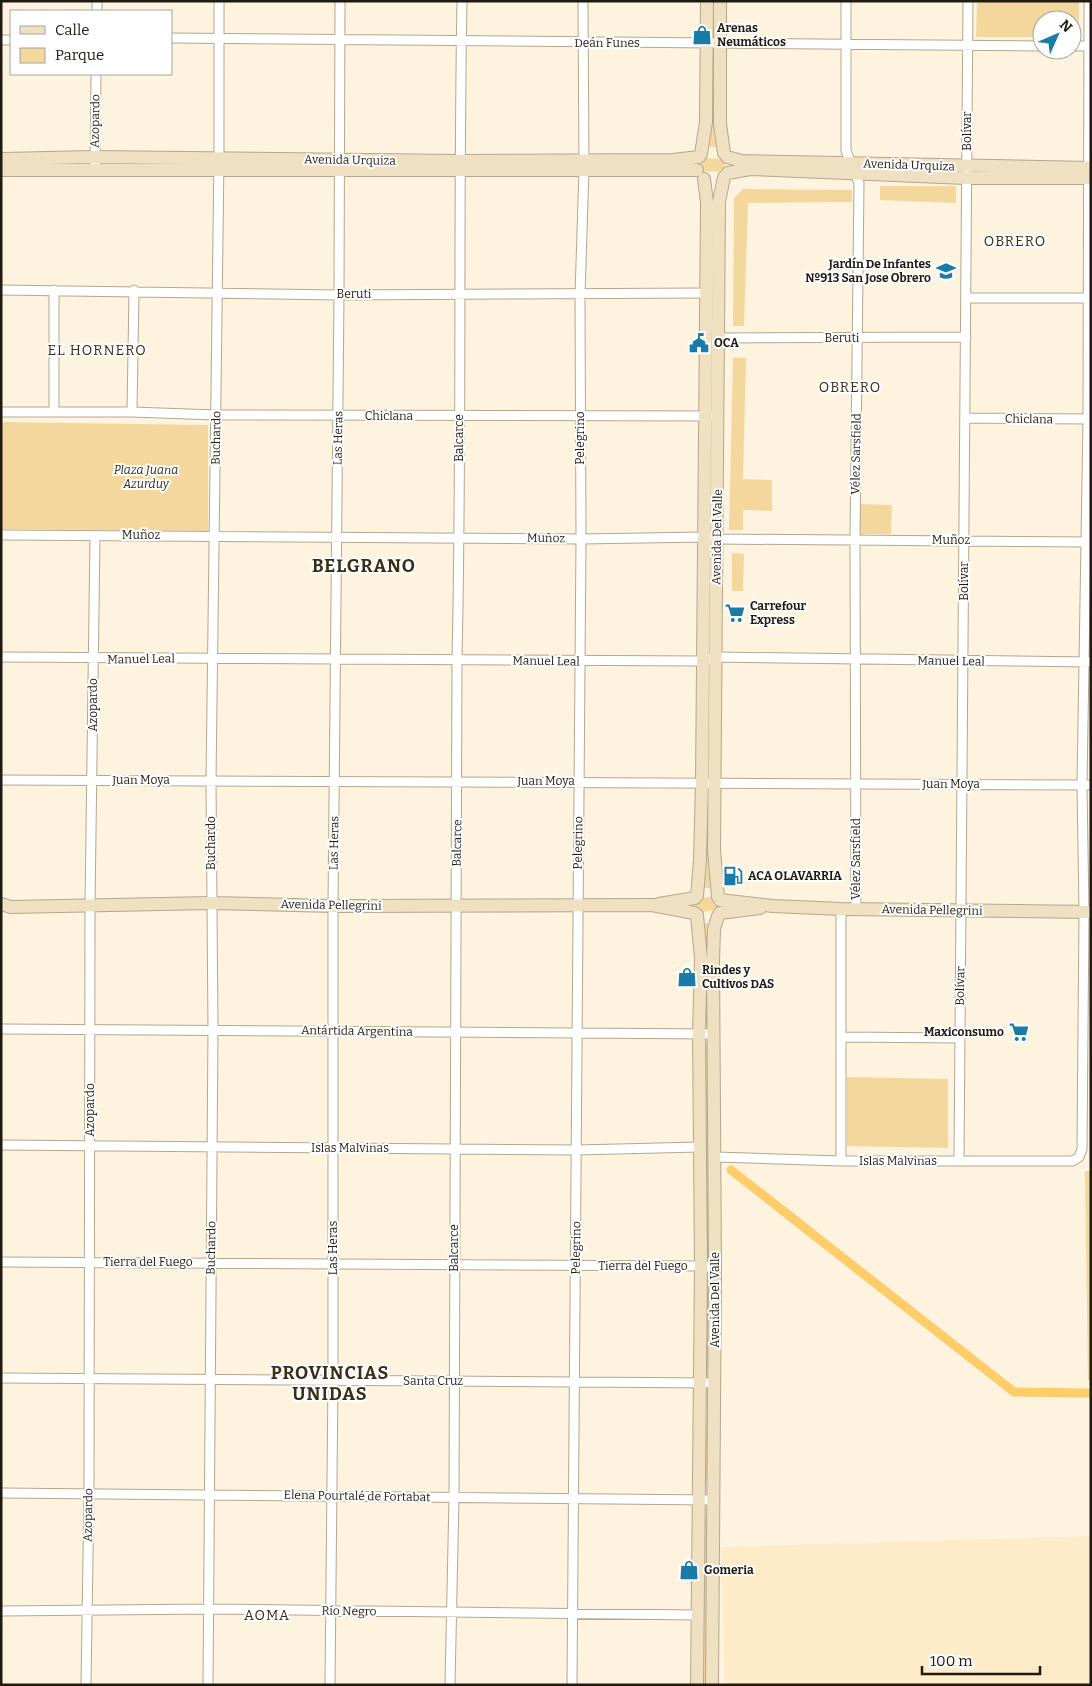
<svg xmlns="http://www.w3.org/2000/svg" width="1092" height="1686" viewBox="0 0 1092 1686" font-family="Bitter,serif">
<rect width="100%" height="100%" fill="#fef3de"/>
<path fill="#fdebc9" d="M1091 1536V1685H725L721 1547Z"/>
<path fill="#f4d79c" d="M977 1H1079V38H1072V20H1042V37H976Z
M712 51H714V134L717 147H707L711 134Z
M706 158 721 159 725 164 724 169 718 172 703 171 701 162Z
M880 186H956V203L880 200Z
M743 189 852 190V202L748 203 744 326H733L734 198Z
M733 358H746L743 479 772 480V511L743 510V530H729Z
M1 422 208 425V531L1 529Z
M860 504 892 505 891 534H860Z
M732 553 744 554 743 591H732Z
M708 791V861L713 888H701Z
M711 897 718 904 716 910 702 912 696 907V903L700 898Z
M701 923H711L707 1016H703Z
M703 1044H708L709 1254H705Z
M847 1077 948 1079V1148L847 1146Z
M1085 1171H1091V1379L1088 1380Z
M705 1281H709L708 1370H704Z
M705 1424 709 1427 708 1482H704Z
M704 1514H708L707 1685H702Z"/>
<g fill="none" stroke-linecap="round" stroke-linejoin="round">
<path stroke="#fccd69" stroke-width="9" d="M731 1170 1014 1392 1091 1393"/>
<defs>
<path id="minor" d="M97 1V11
M846 1V151L859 183 855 540 856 909
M171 38 1042 46
M1 40H11
M1072 46H1091
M95 168 96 74
M1 290 339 295 706 293
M967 298H1091
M718 338 966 337
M1 412H132L216 415 710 416
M54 412V290
M132 412 134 290
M966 418 1091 419
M1 535 581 539 703 537 717 539 1091 542
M1 657 703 661 715 657 1091 662
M1 780 1091 785
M841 909V1161
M1 1029 713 1034
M842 1037 960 1038
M1 1145 577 1150 699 1147
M715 1157 841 1161H1073L1079 1157 1082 1149 1084 912 1082 785 1088 419 1089 1
M959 1161 968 1
M1 1262 701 1266 715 1268
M1 1378 714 1383
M1 1493 713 1500
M1 1611 208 1609 697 1615
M86 1685 89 1492 90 906 95 536
M208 1685 213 1029 211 780 219 158V1
M330 1685 333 1380V906L339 295 340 1
M450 1685 454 1497 457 659C462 440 458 221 462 1
M572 1685 581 539 580 295 584 170 583 1"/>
<path id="secondary" d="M720 1V124L724 153
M701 154 706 122 707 1
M727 157 742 161 1091 168
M1 159 94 157 460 161 673 160 699 157
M1 170H697
M728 173 750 169 966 178H1091
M697 896 700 860 702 782 707 202 704 179
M718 897 714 850 719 202 724 177
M720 900 773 906 841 909 1091 912
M1 904 11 907 211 903 333 906 652 905 694 913
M659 904 695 898
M720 913 760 908
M697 915 701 959 699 1033 701 1266 697 1685
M712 1685 715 1268 713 961 714 929 718 916"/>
</defs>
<use href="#minor" stroke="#b4a78e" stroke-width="11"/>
<use href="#secondary" stroke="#b4a78e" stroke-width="14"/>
<use href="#minor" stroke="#fff" stroke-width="9"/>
<use href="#secondary" stroke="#eee0c0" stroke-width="12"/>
</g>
<defs>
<symbol id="shop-bare" viewBox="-9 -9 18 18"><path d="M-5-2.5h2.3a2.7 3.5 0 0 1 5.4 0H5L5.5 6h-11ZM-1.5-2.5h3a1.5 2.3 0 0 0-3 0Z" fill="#197ba7" stroke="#fff" stroke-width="2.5" paint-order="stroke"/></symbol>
<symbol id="school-bare" viewBox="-9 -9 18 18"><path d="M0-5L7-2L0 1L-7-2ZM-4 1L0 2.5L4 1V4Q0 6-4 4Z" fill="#197ba7" stroke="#fff" stroke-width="2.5" paint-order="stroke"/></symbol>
<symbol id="civic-bare" viewBox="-9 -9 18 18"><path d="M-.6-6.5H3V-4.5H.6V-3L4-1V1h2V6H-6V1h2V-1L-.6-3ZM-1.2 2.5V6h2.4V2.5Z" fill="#197ba7" stroke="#fff" stroke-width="2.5" paint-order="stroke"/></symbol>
<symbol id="supermarket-bare" viewBox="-9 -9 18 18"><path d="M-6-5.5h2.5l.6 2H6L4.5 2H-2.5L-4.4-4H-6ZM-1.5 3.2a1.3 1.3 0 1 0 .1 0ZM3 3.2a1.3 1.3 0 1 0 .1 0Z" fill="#197ba7" stroke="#fff" stroke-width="2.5" paint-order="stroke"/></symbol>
<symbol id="fuel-bare" viewBox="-9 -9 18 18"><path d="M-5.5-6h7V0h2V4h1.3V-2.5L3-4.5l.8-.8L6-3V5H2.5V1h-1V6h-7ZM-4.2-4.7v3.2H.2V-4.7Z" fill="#197ba7" stroke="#fff" stroke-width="2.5" paint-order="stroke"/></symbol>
</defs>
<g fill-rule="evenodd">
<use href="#shop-bare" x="688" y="21" width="28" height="28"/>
<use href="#school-bare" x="932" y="257" width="28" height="28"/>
<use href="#civic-bare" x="685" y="329" width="28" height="28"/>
<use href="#supermarket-bare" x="721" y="599" width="28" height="28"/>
<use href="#fuel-bare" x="719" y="862" width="28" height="28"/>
<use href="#shop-bare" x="673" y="963" width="28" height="28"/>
<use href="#supermarket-bare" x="1005" y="1018" width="28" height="28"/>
<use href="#shop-bare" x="675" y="1556" width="28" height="28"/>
</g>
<g text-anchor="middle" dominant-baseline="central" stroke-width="4" stroke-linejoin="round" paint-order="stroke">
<g font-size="12" font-weight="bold" fill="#201b12" stroke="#fff" text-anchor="start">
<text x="717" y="28">Arenas<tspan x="717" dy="14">Neumáticos</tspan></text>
<text x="931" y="264" text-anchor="end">Jardín De Infantes<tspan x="931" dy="14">Nº913 San Jose Obrero</tspan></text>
<text x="714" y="343">OCA</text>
<text x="750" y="606">Carrefour<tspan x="750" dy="14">Express</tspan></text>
<text x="748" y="876">ACA OLAVARRIA</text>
<text x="702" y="970">Rindes y<tspan x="702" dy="14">Cultivos DAS</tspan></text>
<text x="1004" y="1032" text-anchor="end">Maxiconsumo</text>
<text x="704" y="1570">Gomeria</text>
</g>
<g font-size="12" fill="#201b12" stroke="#fff">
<text x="607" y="43">Deán Funes</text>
<text transform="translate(95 121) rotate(-89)">Azopardo</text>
<text transform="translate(967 131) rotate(-90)">Bolívar</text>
<text transform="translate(350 160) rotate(1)">Avenida Urquiza</text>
<text transform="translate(909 165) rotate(2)">Avenida Urquiza</text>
<text x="354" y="294">Beruti</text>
<text x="842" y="338">Beruti</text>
<text x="389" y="416">Chiclana</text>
<text transform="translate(1029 419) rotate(1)">Chiclana</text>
<text transform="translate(216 438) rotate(-89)">Buchardo</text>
<text transform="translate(338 438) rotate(-89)">Las Heras</text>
<text transform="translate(459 438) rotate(-90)">Balcarce</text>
<text transform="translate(580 438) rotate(-90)">Pelegrino</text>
<text transform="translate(856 454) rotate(-89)">Vélez Sarsfield</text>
<text x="141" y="535">Muñoz</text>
<text transform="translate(717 537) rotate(-89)">Avenida Del Valle</text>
<text transform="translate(546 538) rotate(1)">Muñoz</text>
<text x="951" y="540">Muñoz</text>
<text transform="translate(964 581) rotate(-90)">Bolívar</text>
<text transform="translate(141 659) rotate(-1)">Manuel Leal</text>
<text transform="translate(546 661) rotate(1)">Manuel Leal</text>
<text transform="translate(951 661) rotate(1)">Manuel Leal</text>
<text transform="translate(93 705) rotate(-90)">Azopardo</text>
<text x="141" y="780">Juan Moya</text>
<text x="546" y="781">Juan Moya</text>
<text x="951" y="784">Juan Moya</text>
<text transform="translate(211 843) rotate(-90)">Buchardo</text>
<text transform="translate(334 843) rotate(-89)">Las Heras</text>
<text transform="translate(457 843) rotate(-89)">Balcarce</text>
<text transform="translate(578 843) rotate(-89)">Pelegrino</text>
<text transform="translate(856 859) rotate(-90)">Vélez Sarsfield</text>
<text transform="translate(331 905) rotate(1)">Avenida Pellegrini</text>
<text transform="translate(932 910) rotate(1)">Avenida Pellegrini</text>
<text transform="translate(960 986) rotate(-89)">Bolívar</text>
<text transform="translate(357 1031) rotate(1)">Antártida Argentina</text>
<text transform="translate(90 1110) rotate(-90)">Azopardo</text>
<text x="350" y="1148">Islas Malvinas</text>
<text x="898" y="1161">Islas Malvinas</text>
<text transform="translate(211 1248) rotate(-89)">Buchardo</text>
<text transform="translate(333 1248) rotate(-90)">Las Heras</text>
<text transform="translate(454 1248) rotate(-90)">Balcarce</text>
<text transform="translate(576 1248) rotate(-89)">Pelegrino</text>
<text x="148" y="1262">Tierra del Fuego</text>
<text x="643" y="1266">Tierra del Fuego</text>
<text transform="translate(715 1300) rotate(-90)">Avenida Del Valle</text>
<text x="433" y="1381">Santa Cruz</text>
<text transform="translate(357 1496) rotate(1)">Elena Pourtalé de Fortabat</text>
<text transform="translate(88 1515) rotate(-89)">Azopardo</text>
<text transform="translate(349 1611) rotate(1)">Río Negro</text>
</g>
<g font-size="12" font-style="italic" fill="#332a19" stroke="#fff">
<text x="146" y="470">Plaza Juana<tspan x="146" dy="14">Azurduy</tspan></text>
</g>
<g font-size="14" letter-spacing="1" fill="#382d17" stroke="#fff">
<text x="1015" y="241">OBRERO</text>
<text x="97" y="350">EL HORNERO</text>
<text x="850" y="387">OBRERO</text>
<text x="267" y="1615">AOMA</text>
</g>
<g font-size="18" font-weight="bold" letter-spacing="1" fill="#382d17" stroke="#fff">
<text x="364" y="566">BELGRANO</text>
<text x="330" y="1373">PROVINCIAS<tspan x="330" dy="21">UNIDAS</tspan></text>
</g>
</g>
<rect width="1092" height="1686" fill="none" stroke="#201b12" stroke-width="5"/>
<rect x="10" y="10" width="162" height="65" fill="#ffffff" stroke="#a6a4a0"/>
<rect x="20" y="26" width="25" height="8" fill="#eee0c0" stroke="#a6a4a0"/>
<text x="55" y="35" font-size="15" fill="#201b12">Calle</text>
<rect x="20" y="48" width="25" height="15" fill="#f4d79c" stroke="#a6a4a0"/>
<text x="55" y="60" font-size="15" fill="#201b12">Parque</text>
<g transform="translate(1057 35) rotate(45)"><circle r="24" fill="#ffffff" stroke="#a6a4a0"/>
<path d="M0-4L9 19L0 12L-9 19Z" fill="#197ba7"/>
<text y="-8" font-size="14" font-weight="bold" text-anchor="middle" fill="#201b12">N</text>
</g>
<path d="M922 1666v8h118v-8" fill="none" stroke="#201b12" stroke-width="2.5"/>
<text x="930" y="1666" font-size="15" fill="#201b12" stroke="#ffffff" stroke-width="4" paint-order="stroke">100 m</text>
</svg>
